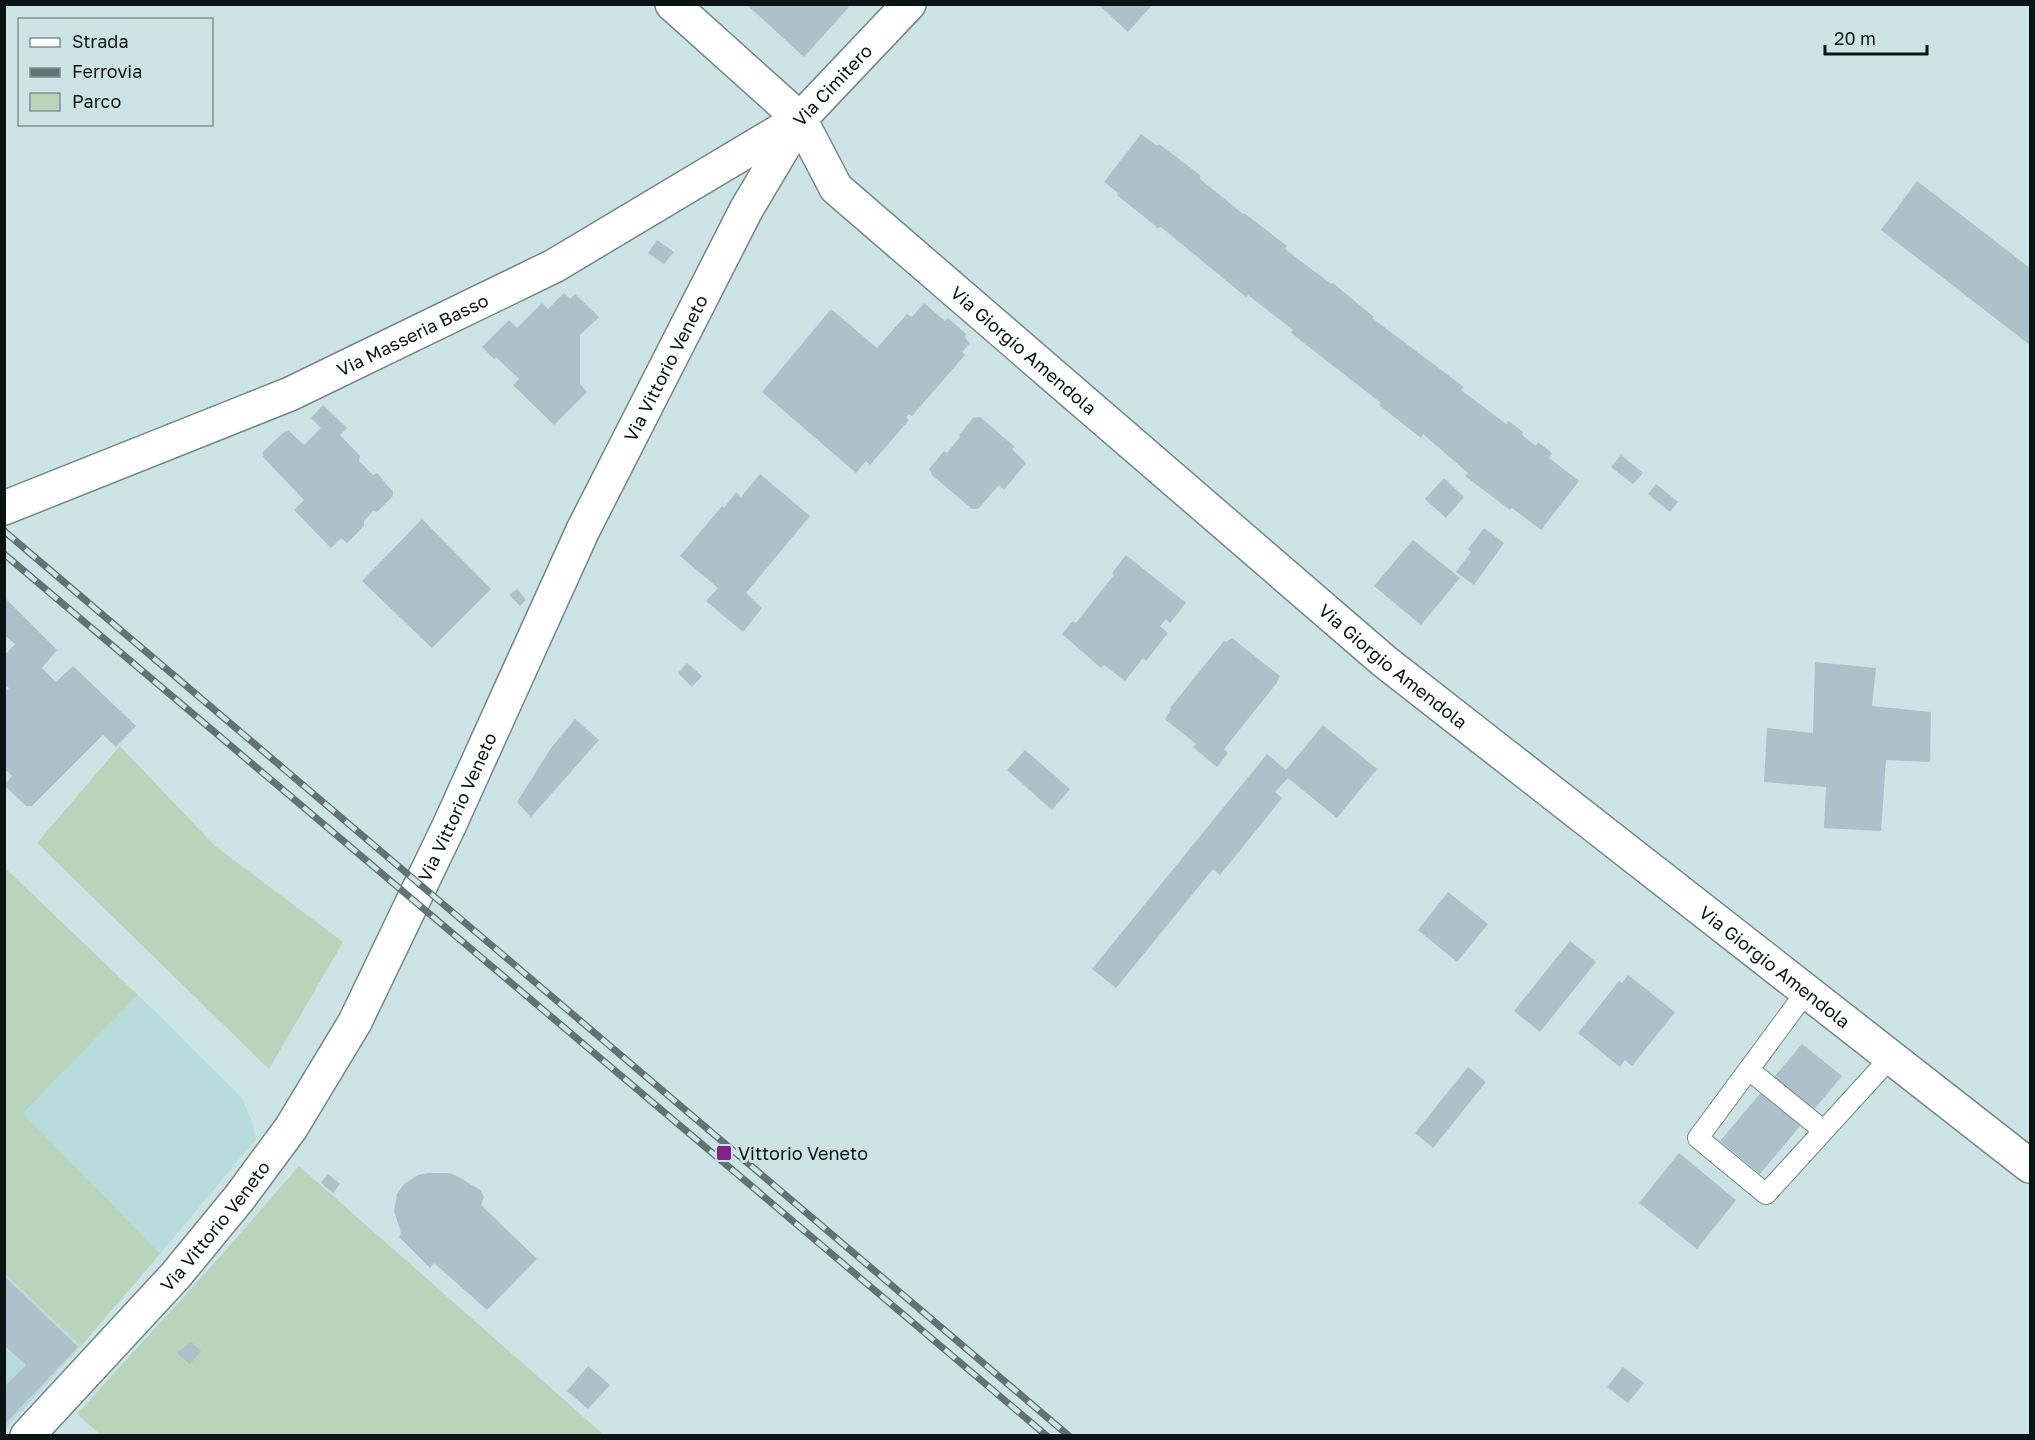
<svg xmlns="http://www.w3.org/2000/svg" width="2035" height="1440" viewBox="0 0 2035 1440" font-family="'Golos Text',sans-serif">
<rect width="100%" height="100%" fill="#cce4e5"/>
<path fill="#b9dbdc" d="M138 995 242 1098 252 1122 256 1139 160 1254 22 1113Z
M4 1274 81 1346 5 1430H4Z"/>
<path fill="#b8d4bb" d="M120 746 215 846 343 942 269 1069 37 843Z
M5 868 138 995 23 1113 160 1254 81 1346 5 1274Z
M299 1166 604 1435 102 1436 77 1414 219 1258Z"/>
<path fill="#acc1c9" d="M746 4H846L849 7 804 57Z
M1098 4H1153L1128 32Z
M1141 134 1157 146 1159 144 1200 175V179L1243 214 1244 213 1287 246 1285 249 1331 284 1333 283 1374 317 1372 318 1464 387 1461 390 1506 424 1509 421 1523 432 1522 435 1536 446 1538 442 1552 453 1549 458 1579 481 1541 530 1512 508 1510 510 1465 476 1468 473 1423 434 1421 438 1379 405 1381 403 1291 333 1293 330 1248 295 1246 297 1161 227 1158 228 1117 195 1118 193 1104 182Z
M1917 181 2030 268V345L1881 230Z
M657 240 674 252 664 264 648 253Z
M564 293 570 299 575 294 599 317 580 335V384L587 392 554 425 513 385 519 379 496 357 494 359 482 347 509 320 517 328 542 303 548 309Z
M924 303 945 321 948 318 966 334 965 338 970 343 962 352 965 355 912 416 909 414 906 417 909 420 870 465 866 461 856 473 762 392 831 309 877 348 907 314 912 317Z
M323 405 347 428 340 435 360 456 359 461 373 475 377 473 393 492V496L377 512 373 511 364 521V526L347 543 341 538 331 548 294 510 304 500 263 457V452L284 432 289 431 304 445 321 428 311 418Z
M980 417 1015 447 1012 449 1026 463 1004 490 999 485 978 509H972L932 475 929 469 944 451 947 453 960 437 959 435 973 418Z
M1621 455 1643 473 1633 484 1611 467Z
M760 474 810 516 746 593 762 608 743 632 706 601 718 588 680 556 722 506 724 508 736 492 741 497Z
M1444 478 1464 497 1446 518 1425 499Z
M1656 484 1678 502 1670 512 1648 494Z
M422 519 491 589 432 648 362 581Z
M1484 528 1504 543 1474 585 1456 572 1471 552 1468 549Z
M1413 540 1460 578 1421 625 1374 586Z
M1126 555 1186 603 1170 623 1166 619 1160 626 1168 633 1146 661 1143 658 1125 681 1104 665 1101 668 1062 634 1073 621 1076 623 1114 575 1112 573Z
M517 589 526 600 520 606 509 595Z
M4 597 57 650 42 668 56 682 73 666 136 726 116 747 103 735 32 806H26L4 785 12 776 5 769V692L9 688 4 684V656L15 644 4 635Z
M1232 638 1280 676 1276 684 1224 749 1228 753 1217 767 1193 747 1196 744 1165 719 1171 709 1170 708 1224 641 1226 642Z
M1815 662 1876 668 1872 706 1931 712 1930 762 1886 760 1881 831 1824 828 1826 787 1764 782 1767 728 1813 733Z
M687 663 702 676 692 687 678 673Z
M575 719 599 740 531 817 517 802 551 748Z
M1323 725 1377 769 1337 818 1288 778 1275 792 1282 798 1220 875 1213 869 1116 988 1092 969 1267 754 1286 770Z
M1025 750 1070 789 1052 810 1007 770Z
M1448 892 1488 924 1457 962 1418 930Z
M1570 941 1596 962 1540 1032 1514 1011Z
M1628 975 1675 1012 1632 1066 1625 1060 1620 1067 1578 1033 1619 981 1622 983Z
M1802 1044 1842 1076 1760 1174 1720 1141Z
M1468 1067 1486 1082 1433 1148 1415 1133Z
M1679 1153 1736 1200 1697 1249 1639 1203Z
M428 1173H450L459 1177 480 1190 484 1197 481 1205 537 1259 487 1310 434 1263 430 1268 399 1237 401 1233 394 1211 397 1194 404 1184 418 1175Z
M328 1174 340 1184 333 1193 321 1183Z
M4 1276 78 1347 4 1425V1387L26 1365 4 1345Z
M191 1342 201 1351 190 1364 177 1353Z
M588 1366 610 1385 588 1409 567 1391Z
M1623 1367 1644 1383 1628 1403 1607 1387Z"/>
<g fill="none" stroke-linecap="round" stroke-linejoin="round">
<defs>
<path id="service" d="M1806 992 1698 1138 1766 1194 1890 1058
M1749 1070 1823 1130"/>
<g id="minor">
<path id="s1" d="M672 4 800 119 836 188 1384 661 2030 1166"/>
<path id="s2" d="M4 508 290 394 554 266 800 119"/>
</g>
<g id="tertiary">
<path id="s3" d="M27 1436 176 1275 240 1197 291 1128 355 1022 449 826 583 530 746 210 800 119 909 4"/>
</g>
</defs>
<use href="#service" stroke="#718788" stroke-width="22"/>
<use href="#minor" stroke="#718788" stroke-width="36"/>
<use href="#tertiary" stroke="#718788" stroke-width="36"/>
<use href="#service" stroke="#fff" stroke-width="20"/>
<use href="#minor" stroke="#fff" stroke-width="33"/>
<use href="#tertiary" stroke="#fff" stroke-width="33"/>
<defs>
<path id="rail" d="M4 531 1069 1436
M4 554 1047 1436"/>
</defs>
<use href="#rail" stroke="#637374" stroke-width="7"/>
<use href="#rail" stroke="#cce4e5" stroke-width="4.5" stroke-dasharray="14" stroke-linecap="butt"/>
</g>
<rect fill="#84228c" stroke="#cce4e5" stroke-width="2" x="716" y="1145" width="16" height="16" rx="3"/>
<g text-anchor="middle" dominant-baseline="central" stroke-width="6" stroke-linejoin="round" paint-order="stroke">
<g font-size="18" fill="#0b1414" stroke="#cce4e5">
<text stroke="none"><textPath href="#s3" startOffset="1584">Via Cimitero</textPath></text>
<text stroke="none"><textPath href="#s2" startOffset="444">Via Masseria Basso</textPath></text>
<text stroke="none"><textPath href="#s1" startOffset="498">Via Giorgio Amendola</textPath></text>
<text stroke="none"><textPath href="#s3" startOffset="1254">Via Vittorio Veneto</textPath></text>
<text stroke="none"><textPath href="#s1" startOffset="984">Via Giorgio Amendola</textPath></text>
<text stroke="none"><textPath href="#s3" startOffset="768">Via Vittorio Veneto</textPath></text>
<text stroke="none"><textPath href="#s1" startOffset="1470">Via Giorgio Amendola</textPath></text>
<text stroke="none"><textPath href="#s3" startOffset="282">Via Vittorio Veneto</textPath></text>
</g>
<g font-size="18" fill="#0b1414" stroke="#cce4e5" text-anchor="start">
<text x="738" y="1153">Vittorio Veneto</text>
</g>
</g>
<rect width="2035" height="1440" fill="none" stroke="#0b1414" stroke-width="12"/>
<rect x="18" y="18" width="195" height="108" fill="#cce4e5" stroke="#7f9191" stroke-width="1.5"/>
<rect x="30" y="38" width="30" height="9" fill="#ffffff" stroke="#7f9191" stroke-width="1.5"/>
<text x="72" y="48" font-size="18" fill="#0b1414">Strada</text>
<rect x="30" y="68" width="30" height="9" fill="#637374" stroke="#7f9191" stroke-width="1.5"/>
<text x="72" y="78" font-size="18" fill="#0b1414">Ferrovia</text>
<rect x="30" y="93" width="30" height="18" fill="#b8d4bb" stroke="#7f9191" stroke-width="1.5"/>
<text x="72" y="108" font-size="18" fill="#0b1414">Parco</text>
<path d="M1825 45v9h102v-9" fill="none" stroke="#0b1414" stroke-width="3"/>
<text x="1834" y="45" font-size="18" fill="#0b1414" stroke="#cce4e5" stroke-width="4.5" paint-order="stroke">20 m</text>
</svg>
